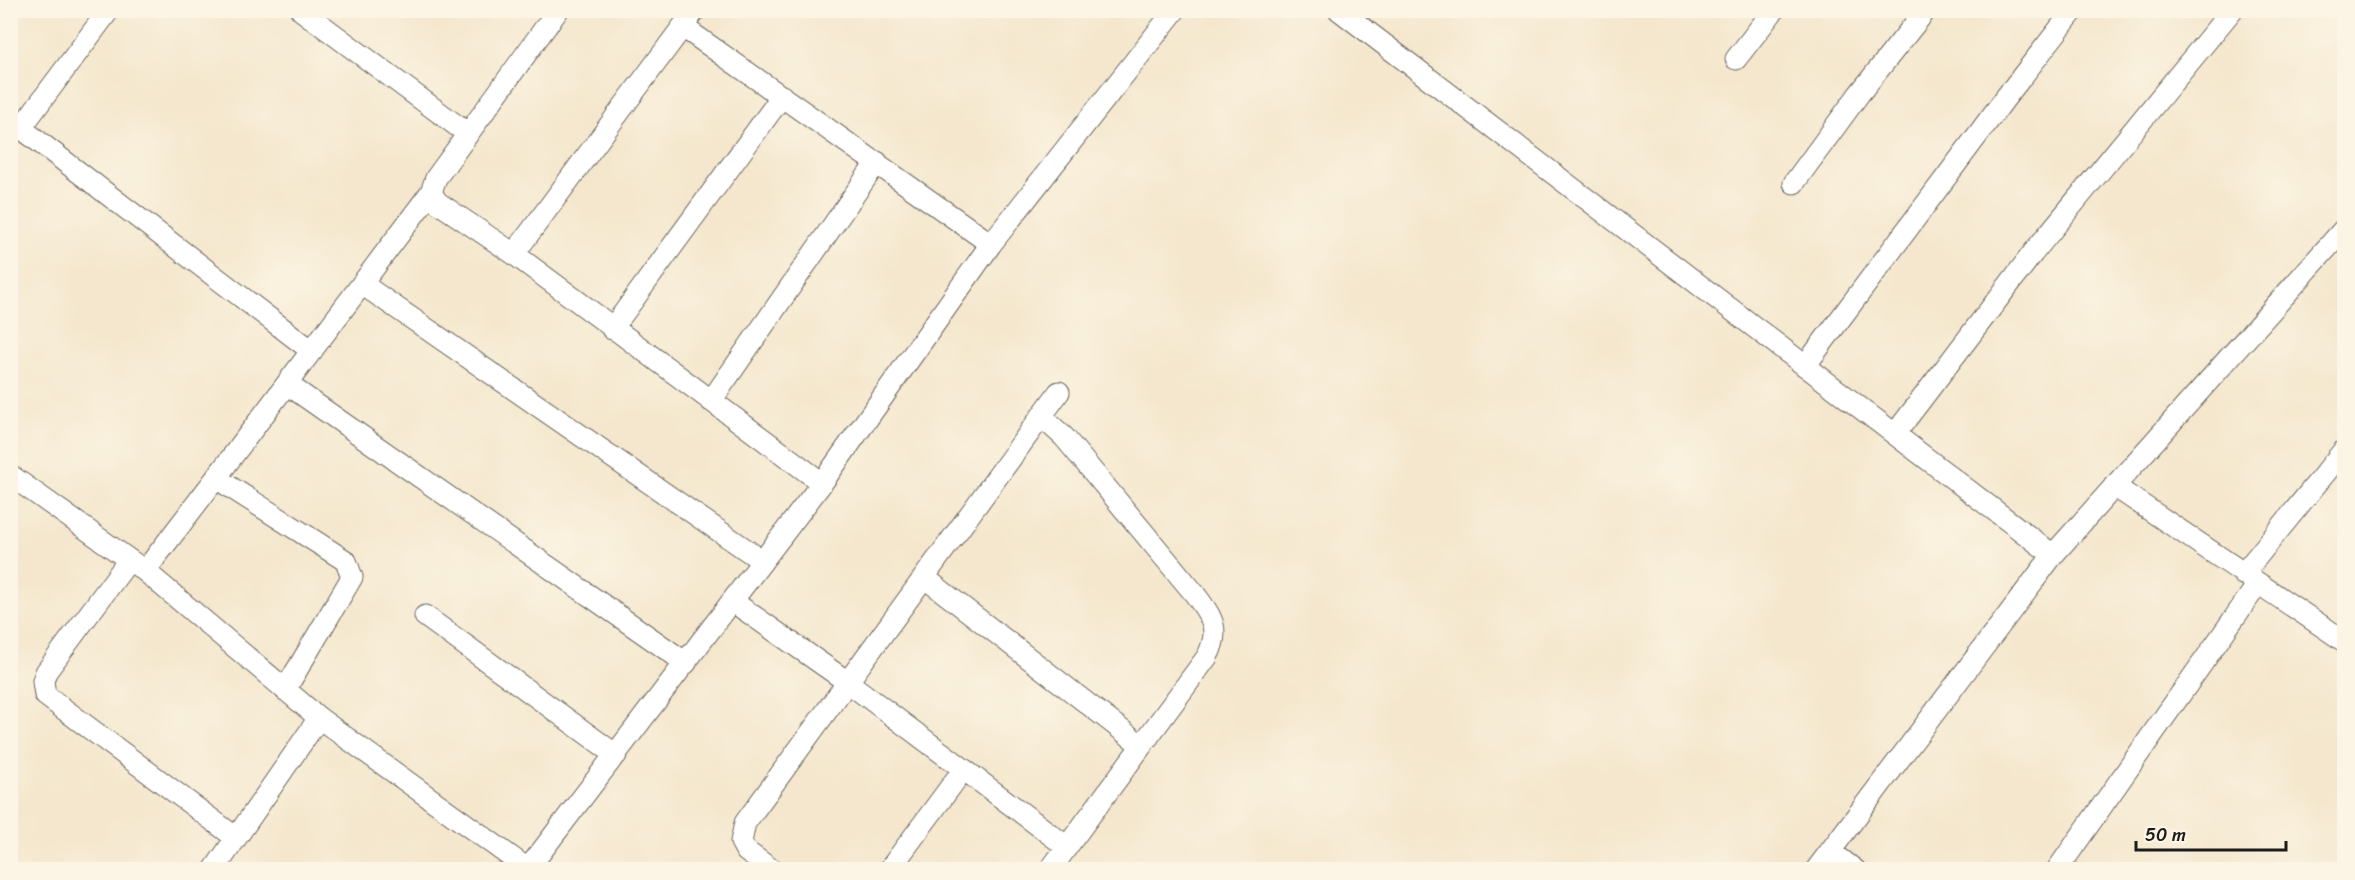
<svg xmlns="http://www.w3.org/2000/svg" width="2355" height="880" viewBox="0 0 2355 880" font-family="Sriracha,sans-serif">
<rect width="100%" height="100%" fill="#fcf5e5"/>
<filter id="ink" filterUnits="userSpaceOnUse"><feTurbulence type="fractalNoise" baseFrequency=".0167" numOctaves="2"/><feDisplacementMap in="SourceGraphic" scale="12" xChannelSelector="R" yChannelSelector="G"/><feConvolveMatrix kernelMatrix="1 2 1 2 8 2 1 2 1" color-interpolation-filters="sRGB"/></filter>
<filter id="wash" filterUnits="userSpaceOnUse"><feTurbulence type="fractalNoise" baseFrequency=".008" numOctaves="4" result="noise"/><feDisplacementMap in="SourceGraphic" scale="24" xChannelSelector="R" yChannelSelector="G"/><feGaussianBlur stdDeviation="1.35" result="paint"/><feColorMatrix in="noise" values="0 0 0 0 0 0 0 0 0 0 0 0 0 0 0 0 0 1.4 0 .05"/><feComposite in="paint" operator="in"/></filter>
<g filter="url(#wash)">
<rect width="100%" height="100%" fill="#f4e7cd"/>
</g>
<g filter="url(#ink)">
<g fill="none" stroke-linecap="round" stroke-linejoin="round">
<defs>
<path id="street" d="M109 10 21 128 312 351
M301 10 468 134
M695 10 514 254 822 483
M1339 10 2053 555
M683 27 991 244
M1736 59 1774 10
M1794 183 1859 94 1926 10
M514 254 437 202 431 192 436 178 558 10
M362 284 761 560
M612 329 782 96
M1805 366 2006 97 2074 10
M287 384 686 663
M711 401 877 162
M1042 417 1064 437 1194 593C1211 616 1222 629 1207 657L1050 870
M1895 434 2033 253 2232 10
M10 475 145 571 319 718 529 870
M216 478 431 192
M2114 486 2344 641
M129 560 46 672 43 681 45 695 235 837
M145 571 216 478 346 561 352 577 348 584 285 690
M2243 574 2344 450
M925 578 1141 745
M732 601 849 683 1067 847
M425 616 616 755
M1830 851 1855 870
M528 869 822 483 991 244 1175 10
M214 870 319 718
M772 870 746 851 741 842 745 823 1059 392
M889 870 963 770
M1816 870 2053 555 2344 229
M2057 870 2258 584"/>
</defs>
<use href="#street" stroke="#68635a" stroke-width="23"/>
<use href="#street" stroke="#fff" stroke-width="21"/>
</g>
</g>
<rect width="2355" height="880" fill="none" stroke="#fcf5e5" stroke-width="36"/>
<path d="M2136 841v9h150v-9" fill="none" stroke="#1c1c1c" stroke-width="3"/>
<text x="2145" y="841" font-size="18" fill="#1c1c1c" stroke="#fcf5e5" stroke-width="4.5" paint-order="stroke">50 m</text>
</svg>
